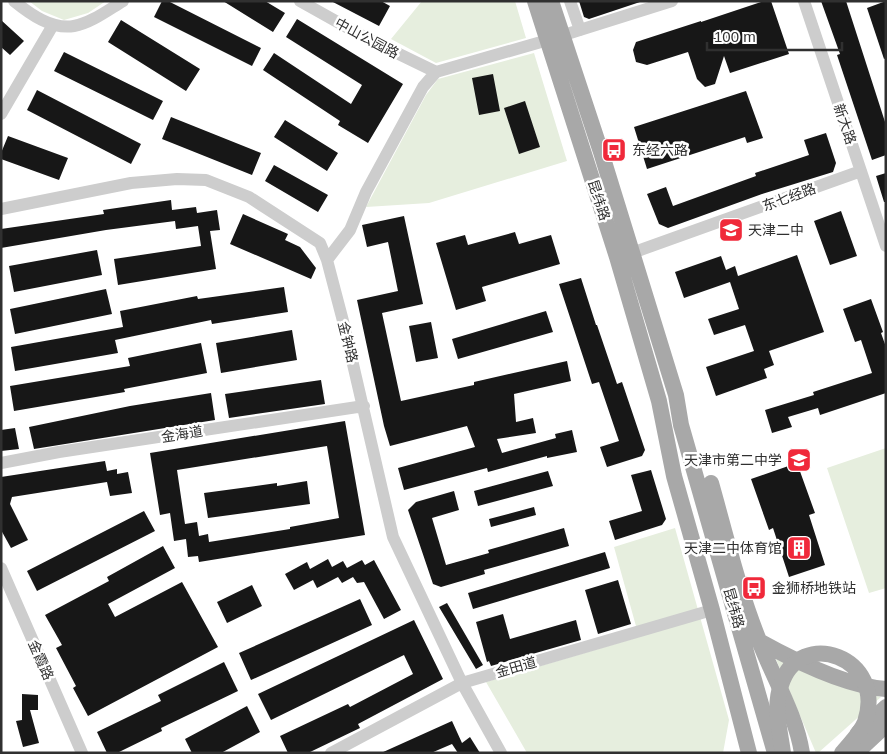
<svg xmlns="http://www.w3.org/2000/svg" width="887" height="754" viewBox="0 0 887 754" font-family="Arial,'Noto Sans SC',sans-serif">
<rect width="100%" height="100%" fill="#fff"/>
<path fill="#e6eede" d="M29 1H106L88 13 64 20 42 11Z
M422 1H515L526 38 436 63 391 39Z
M534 53 567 161 429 203 366 207 426 95 438 79Z
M886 448V588L869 593 827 468Z
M675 528 729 720 723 753H527L486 682 639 637 614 547Z
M775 657 857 691 881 697 818 753H816Z"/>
<path fill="#171717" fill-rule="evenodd" d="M162 1H168L261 48 252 66 154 17Z
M223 1H265L285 13 273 32Z
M331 1H381L390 6 379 26Z
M579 1H640V2L589 19 584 17Z
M764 1H771L789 54 730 73 724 56 715 84 705 87 697 79 688 52 647 65 636 62 633 50 636 42 701 21V22Z
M821 1H846L886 125V155L872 160 837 55 840 54Z
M886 1V58L884 59 867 8Z
M297 19 403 84 368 143 338 125 340 121 263 70 274 53 351 104 362 85 286 37Z
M1 20 24 41 10 55 1 47Z
M121 20 200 69 186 91 108 42Z
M64 52 163 101 153 120 54 71Z
M493 74 500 111 479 115 472 78Z
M37 90 141 144 131 164 27 110Z
M746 91 763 138 747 143 745 137 647 169 634 127Z
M525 101 540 147 519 154 504 108Z
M171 117 261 153 252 175 162 139Z
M285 120 338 153 327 171 274 137Z
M826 133 836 163 833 172 762 194 668 228 659 224 647 194 666 187 673 206 756 176 755 173 809 155 804 140Z
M8 136 68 158 59 180 1 159V153Z
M274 165 328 195 318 212 265 181Z
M886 173V202H884L876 176Z
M171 200 172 210 196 207 197 213 217 210 220 230 210 231 216 269 118 285 114 259 201 246 198 226 176 229 175 221 106 230 1 248V229L104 214 103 210Z
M841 211 857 256 830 265 814 221Z
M243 214 288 234 285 240 300 247 316 268 311 279 230 244Z
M404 216 423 304 382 313 401 401 474 385V382L567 361 571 381 514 394 516 422 533 418 536 433 497 439 502 453 556 438 555 434 572 430 577 452 547 458V456L488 472 487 468 404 490 398 468 475 447 467 426 390 446 384 426 357 300 398 291 388 242 367 247 362 225Z
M515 232 519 244 551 235 560 264 482 287 486 301 456 310 436 243 465 235 468 245Z
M97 250 102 275 14 292 9 266Z
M797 255 824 332 769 351 774 365 764 369 767 378 716 396 706 367 754 351 745 325 714 335 708 319 739 309 730 282 684 298 675 272 721 256 726 270 735 266 738 276Z
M581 278 596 325H597L617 384 622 382 645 450 642 456 607 467 600 447 619 441 599 382 592 384 559 284Z
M284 287 288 312 212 324 211 320 115 340 118 353 15 371 11 347 123 327 120 311 197 296 198 299Z
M106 289 112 314 15 334 10 309Z
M871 299 883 332 881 333 886 347V393L820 415 818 408 788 417 792 427 772 433 765 410 814 395 813 392 872 373 861 340 855 342 843 309Z
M546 311 553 332 458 359 452 339Z
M431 322 438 358 416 362 409 326Z
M292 330 297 360 221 373 216 343Z
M201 343 207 373 124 389 125 392 14 411 10 386 130 366 128 358Z
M321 380 325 404 229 418 225 394Z
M211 393 215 420 34 449 29 427 130 406Z
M345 421 365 535 199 562 198 556 188 557 186 539 174 541 170 513 160 515 150 453ZM327 446 339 518 290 527V529L209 542 208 534 199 536 197 522 185 524 177 470Z
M15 428 19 449 1 451V430Z
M105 461 107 471 117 469V474L128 472 132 493 110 496 107 482 12 497 10 504 28 540 11 548 1 530V477Z
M797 463 815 513 809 515 825 565 789 577 773 528 769 530 751 479Z
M651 470 666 519 662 525 615 540 609 521 642 511 631 475Z
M548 471 553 486 478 506 474 491Z
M307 481 310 504 208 518 204 493 277 483V486Z
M454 491 459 510 432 518 446 565 489 553 488 550 564 528 569 546 484 570 485 574 441 587 433 584 408 510 416 502Z
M534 507 536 515 491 527 489 519Z
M144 511 155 531 37 591 27 571Z
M163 546 175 568 108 604 115 617 182 582 218 647 88 716 73 688 76 686 56 648 62 645 45 615 109 581 107 577Z
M605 552 610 568 473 609 468 593Z
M328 559 332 567 343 561 347 568 362 560 365 565 374 560 401 610 384 619 364 582 357 583 353 577 342 583 338 577 317 588 313 580 294 590 285 574 307 562 310 569Z
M618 580 631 624 598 634 585 590Z
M252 585 262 606 227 623 217 602Z
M360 599 372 625 251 680 239 653Z
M447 603 483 665 476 669 439 607Z
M503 614 510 639 576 620 581 640 491 666 489 661 487 662 476 622Z
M414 620 443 679 358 724 360 728 308 753H288L280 736 348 704 350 707 413 674 404 655 271 720 258 694Z
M224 662 238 691 161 728 162 731 117 753H107L97 732 161 701 158 695Z
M22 694 38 695V710H30L39 743 23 747 16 721 22 720Z
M247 706 260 732 221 753H192L185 739Z
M452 721 462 743 470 737 480 753H458L452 744 431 753H381Z"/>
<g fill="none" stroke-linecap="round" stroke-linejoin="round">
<path stroke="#cdcdcd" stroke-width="12" d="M14 1C30 14 52 30 74 26 91 23 108 10 123 1
M300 1 366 38 436 72
M570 1 580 30
M804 1 886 246
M1 114 53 25
M1 209 131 183 177 179 206 180 249 197 320 243 327 260 343 321 393 537 462 683 501 753
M632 253 861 171
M327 260 350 230 366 192 423 87 436 72 548 40 672 1
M1 463 59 452 364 406
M1 568 82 753
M331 753 462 683 712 610"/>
<path stroke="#a8a8a8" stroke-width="16" d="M535 1 617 257 659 401 674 476 712 610 749 753
M551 1 601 152 676 395 681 425 775 753
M711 483C726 536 739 592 760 643 774 679 796 715 802 753
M759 641C795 661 845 686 886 689
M858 733 886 707
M856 753 886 725"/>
<path stroke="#a8a8a8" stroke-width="16" d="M783 753C780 730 773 707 781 685 799 626 887 657 865 722 860 734 850 743 842 753"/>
</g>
<defs>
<symbol id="bus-square" viewBox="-11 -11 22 22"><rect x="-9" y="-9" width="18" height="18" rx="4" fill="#f0293a" stroke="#fff"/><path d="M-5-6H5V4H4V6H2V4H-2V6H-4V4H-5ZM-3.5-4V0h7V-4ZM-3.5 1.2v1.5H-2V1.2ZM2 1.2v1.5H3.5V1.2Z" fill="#fff"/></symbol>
<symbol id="school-square" viewBox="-11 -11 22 22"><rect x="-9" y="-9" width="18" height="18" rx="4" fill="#f0293a" stroke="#fff"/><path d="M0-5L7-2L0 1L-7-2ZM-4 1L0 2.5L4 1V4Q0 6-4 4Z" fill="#fff"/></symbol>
<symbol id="building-square" viewBox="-11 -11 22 22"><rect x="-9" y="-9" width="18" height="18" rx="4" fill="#f0293a" stroke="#fff"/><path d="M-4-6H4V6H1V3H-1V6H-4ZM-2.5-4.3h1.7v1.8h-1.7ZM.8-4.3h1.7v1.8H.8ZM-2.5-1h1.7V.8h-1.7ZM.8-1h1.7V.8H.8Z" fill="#fff"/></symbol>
</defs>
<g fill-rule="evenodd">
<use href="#bus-square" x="600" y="136" width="28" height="28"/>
<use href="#school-square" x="717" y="216" width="28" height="28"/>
<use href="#school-square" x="785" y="446" width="28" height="28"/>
<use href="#building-square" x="785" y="534" width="28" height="28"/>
<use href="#bus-square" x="740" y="574" width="28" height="28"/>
</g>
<g text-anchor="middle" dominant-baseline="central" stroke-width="5" stroke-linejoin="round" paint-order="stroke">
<g font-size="14" fill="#303030" stroke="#fff">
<text transform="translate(367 38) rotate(28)">中山公园路</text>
<text transform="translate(845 124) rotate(71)">新大路</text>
<text transform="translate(789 197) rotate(-20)">东七经路</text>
<text transform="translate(599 200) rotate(72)">昆纬路</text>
<text transform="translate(348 342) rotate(76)">金钟路</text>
<text transform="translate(182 434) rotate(-9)">金海道</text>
<text transform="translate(734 608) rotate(74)">昆纬路</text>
<text transform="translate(41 660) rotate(66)">金霞路</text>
<text transform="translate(516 667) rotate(-16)">金田道</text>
</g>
<g font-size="14" fill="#303030" stroke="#fff" text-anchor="start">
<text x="632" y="150">东经六路</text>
<text x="748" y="230">天津二中</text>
<text x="782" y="460" text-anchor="end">天津市第二中学</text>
<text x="782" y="548" text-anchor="end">天津二中体育馆</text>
<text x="772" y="588">金狮桥地铁站</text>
</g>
</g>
<rect width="887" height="754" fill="none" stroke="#303030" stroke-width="5"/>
<path d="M707 42v8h135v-8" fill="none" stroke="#303030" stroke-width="2.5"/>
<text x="714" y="42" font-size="15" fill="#303030" stroke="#ffffff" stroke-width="4" paint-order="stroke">100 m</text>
</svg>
